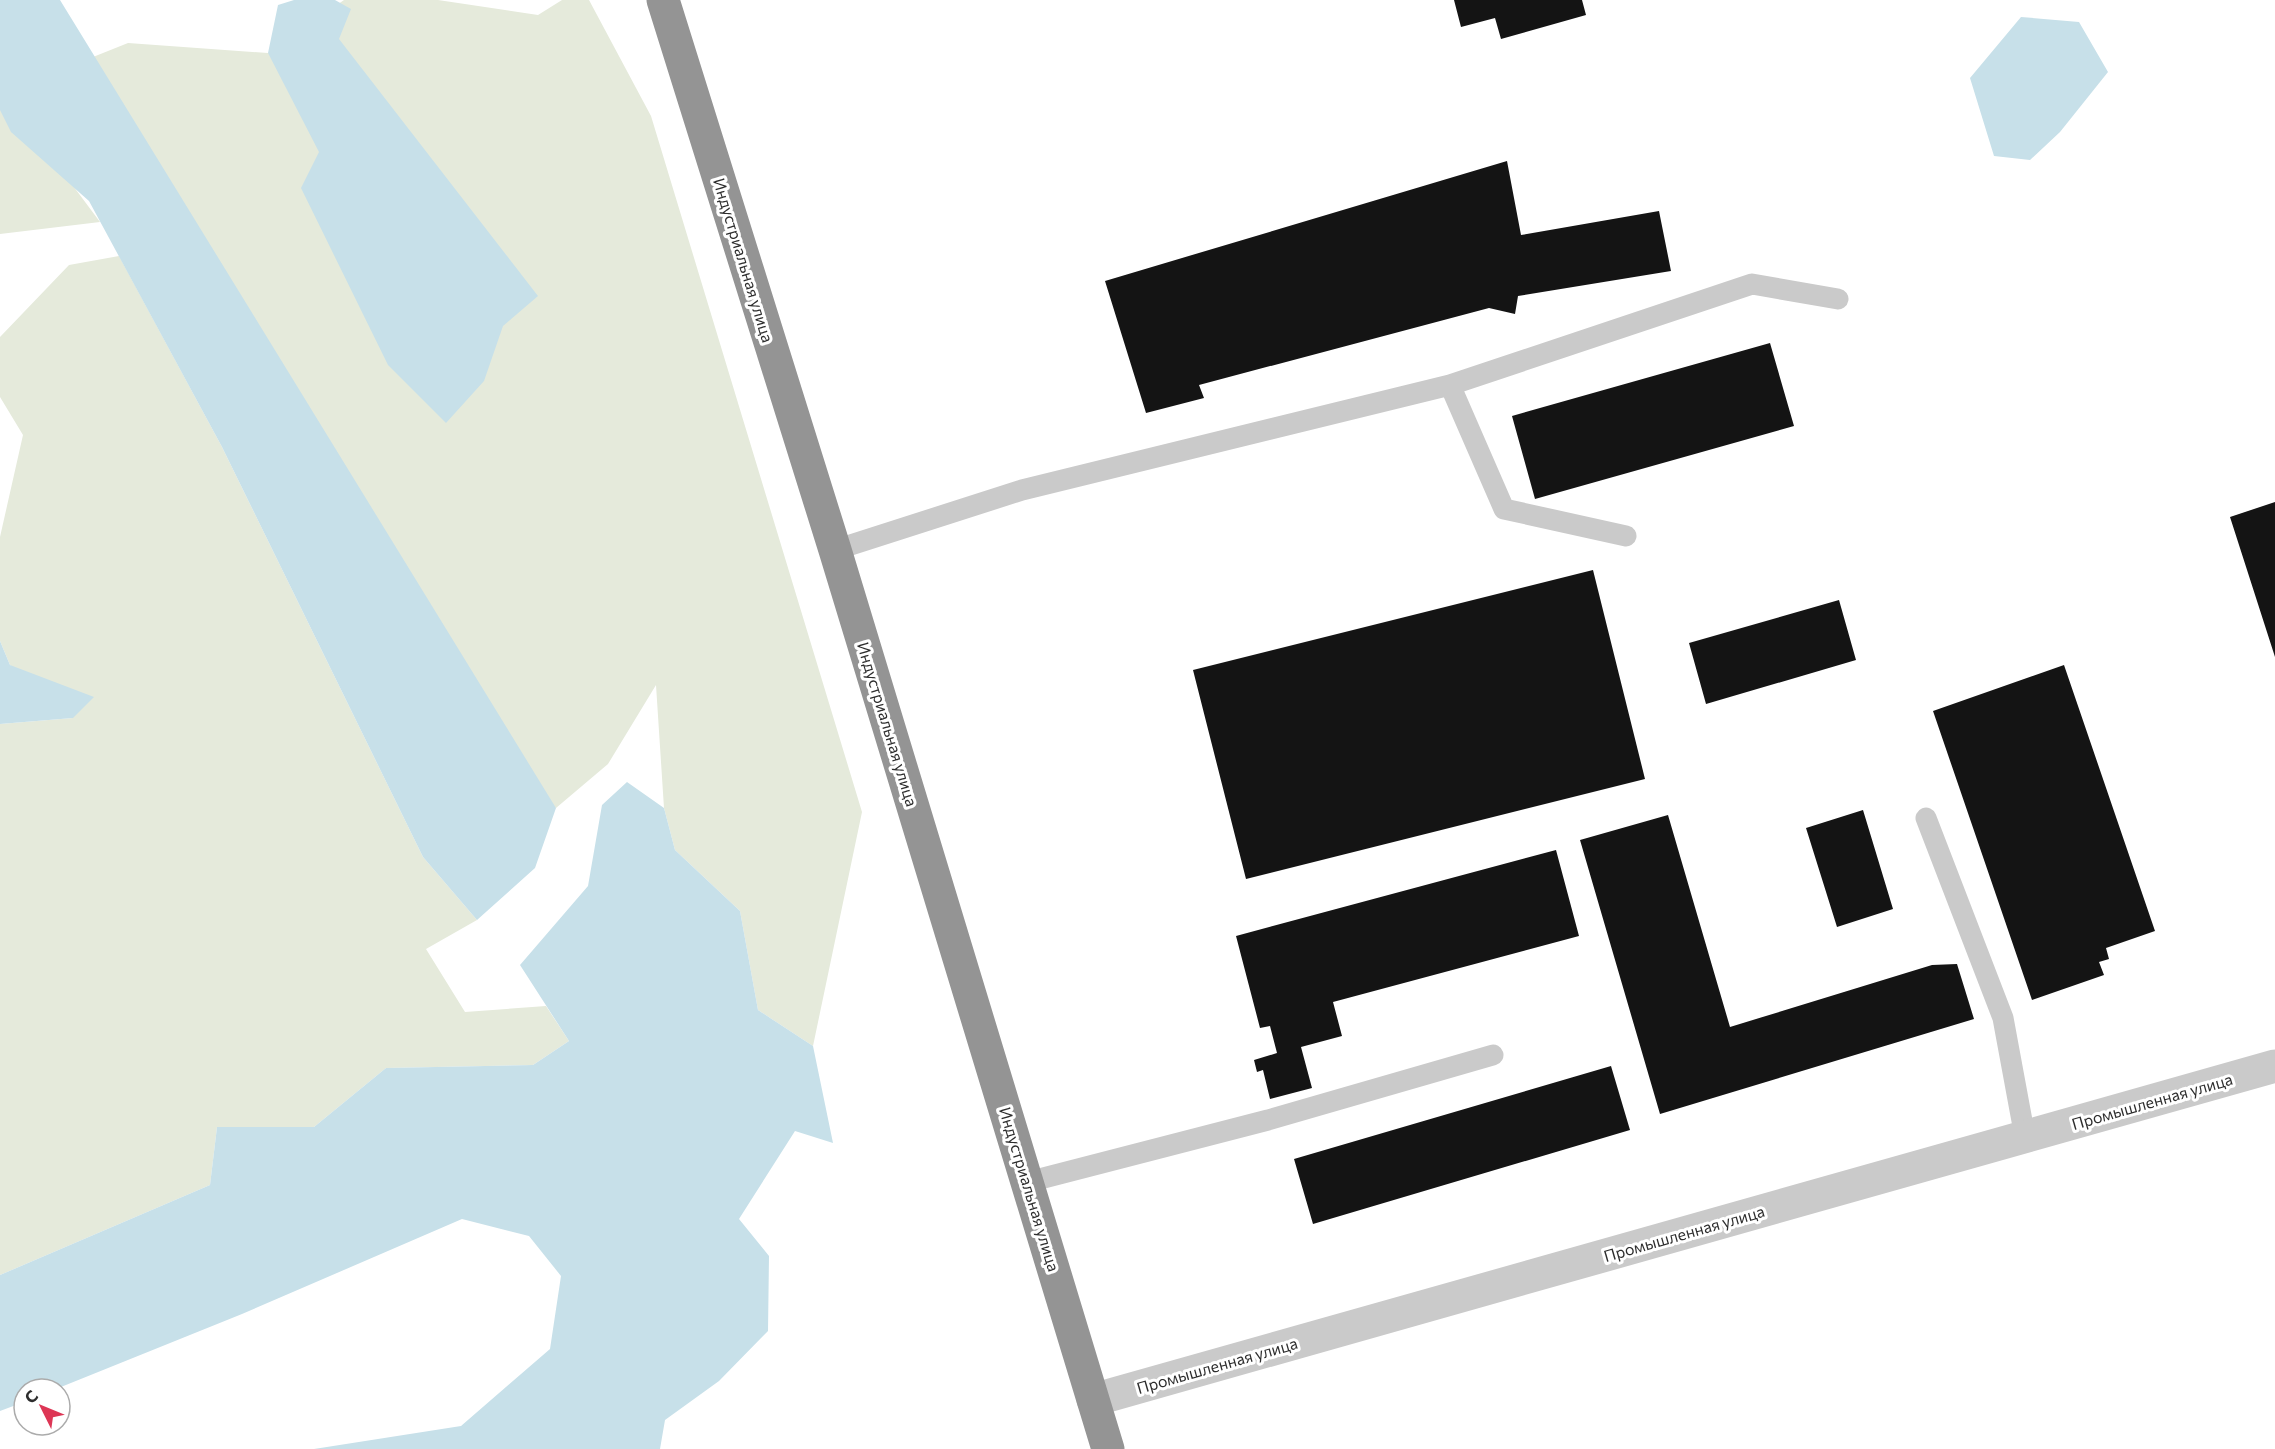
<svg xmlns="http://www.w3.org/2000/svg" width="2275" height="1449" viewBox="0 0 2275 1449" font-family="Commissioner,sans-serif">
<rect width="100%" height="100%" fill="#fff"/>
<path fill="#e5eadb" d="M344 0H438L538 15 562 0H589L651 116 862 812 813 1046 758 1010 740 911 675 850 664 808 656 685 608 764 556 808 492 765 83 61 128 43 268 53Z
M0 92 30 128 100 222 0 234Z
M119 256 222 447 423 857 477 920 426 949 465 1012 546 1006 569 1041 533 1065 386 1068 314 1127H217L210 1185 0 1275V724L73 718 10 665 0 641V537L23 435 0 397V337L69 265Z"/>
<path fill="#c7e0e9" d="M0 0H60L556 808 535 868 477 920 423 857 222 447 89 201 11 132 0 110Z
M294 0H335L351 9 339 39 538 296 503 326 484 381 446 423 388 365 301 188 319 152 268 53 278 5Z
M2021 17 2079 22 2108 72 2060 132 2030 160 1994 156 1970 78Z
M0 641 10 665 94 697 73 718 0 724Z
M627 782 664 808 675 850 740 911 758 1010 813 1046 833 1143 795 1131 739 1219 769 1256 768 1331 719 1381 665 1420 660 1449H314L461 1426 550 1349 561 1276 529 1236 462 1219 242 1314 56 1389H24V1402L0 1411V1275L210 1185 217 1127H314L386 1068 533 1065 569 1041 520 965 588 886 602 805Z"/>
<path fill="#141414" d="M1454 0H1582L1586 15 1501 39 1495 18 1461 27Z
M1507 161 1521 235 1659 211 1671 271 1518 296 1515 314 1489 308 1199 385 1204 398 1146 413 1105 281Z
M1770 343 1794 426 1535 499 1512 416Z
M2275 502V657L2230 517Z
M1593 570 1645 779 1246 879 1193 670Z
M1839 600 1856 660 1706 704 1689 643Z
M2064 665 2155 931 2106 948 2109 959 2099 962 2104 975 2032 1000 1933 711Z
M1863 810 1893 909 1837 927 1806 828Z
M1668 815 1730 1027 1932 965 1957 964 1974 1019 1660 1114 1580 840Z
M1556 850 1579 936 1333 1002 1342 1036 1301 1047 1312 1088 1270 1099 1263 1070 1257 1072 1254 1060 1277 1053 1270 1026 1260 1028 1236 936Z
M1611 1066 1630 1130 1313 1224 1294 1159Z"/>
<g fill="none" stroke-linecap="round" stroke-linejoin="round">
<path stroke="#cacaca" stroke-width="21" d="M1450 385 1752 284 1838 299
M835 550 1022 490 1450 385 1504 509 1626 536
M1926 818 2003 1018 2025 1137
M1028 1182 1268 1120 1493 1055"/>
<path stroke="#cacaca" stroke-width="33" d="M1093 1400 2275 1066"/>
<path stroke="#949494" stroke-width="33" d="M663 0 835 550 1108 1449"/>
</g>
<g text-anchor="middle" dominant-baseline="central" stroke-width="6" stroke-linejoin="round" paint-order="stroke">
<g font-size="16" fill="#2d2d2d" stroke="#fff">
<text transform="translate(744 260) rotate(73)">Индустриальная улица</text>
<text transform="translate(888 724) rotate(73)">Индустриальная улица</text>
<text transform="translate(2152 1101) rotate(-16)">Промышленная улица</text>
<text transform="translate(1030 1189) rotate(73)">Индустриальная улица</text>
<text transform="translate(1684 1233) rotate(-16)">Промышленная улица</text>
<text transform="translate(1217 1365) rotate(-16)">Промышленная улица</text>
</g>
</g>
<g transform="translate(42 1407) rotate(313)"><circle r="28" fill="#ffffff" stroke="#ababab" stroke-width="1.5"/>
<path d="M0-4.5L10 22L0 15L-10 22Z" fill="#dd3655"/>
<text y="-9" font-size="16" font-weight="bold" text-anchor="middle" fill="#2d2d2d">С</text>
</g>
</svg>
